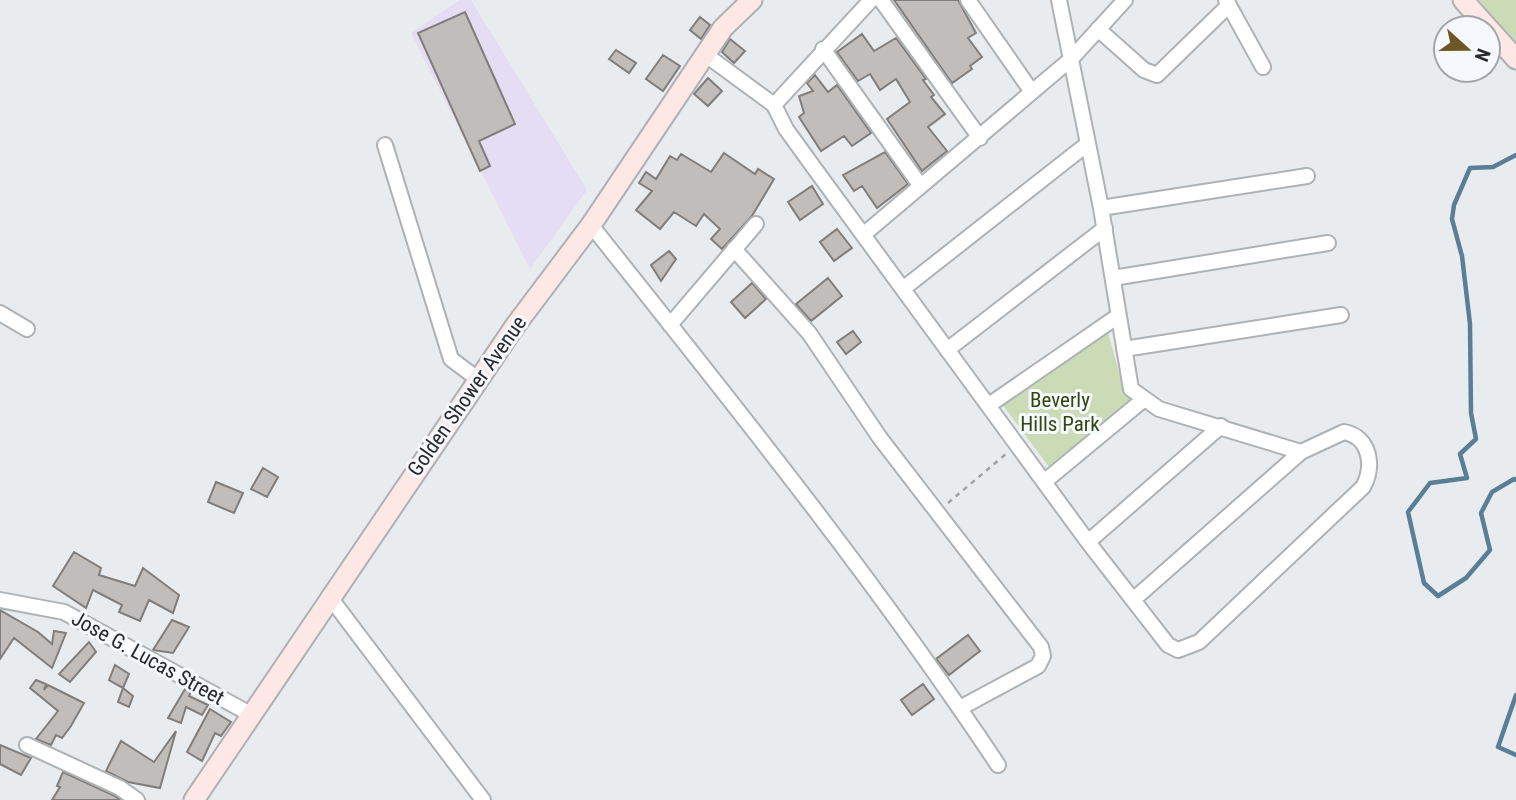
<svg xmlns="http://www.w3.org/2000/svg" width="1516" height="800" viewBox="0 0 1516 800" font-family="'Roboto Condensed',sans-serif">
<rect width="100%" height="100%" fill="#e8ecef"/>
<path fill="#e5ddf3" d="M459 0H471L587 190 530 269 411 33Z"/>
<path fill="#cadbb6" d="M1477 0H1516V47Z
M1107 328 1122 384 1139 399 1052 471 1002 404Z"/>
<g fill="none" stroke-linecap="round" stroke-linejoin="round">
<path stroke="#597e96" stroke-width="4.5" d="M1516 155 1493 167 1470 168 1454 205 1452 219 1462 256 1470 324 1471 413 1476 439 1460 454 1467 478 1430 483 1408 512 1424 583 1438 596 1466 578 1490 550 1481 513 1492 492 1514 479 1516 480
M1516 695 1498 747 1516 755"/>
</g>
<path fill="#c1bdba" stroke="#807d7a" stroke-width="2" d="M894 0H958L976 33 968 38 982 57 970 66 972 69 952 83Z
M465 12 515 124 479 141 490 166 480 171 418 33Z
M700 17 710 25 701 39 690 30Z
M862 34 874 51 896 38 926 79 923 80 934 95 931 97 945 114 928 127 947 151 922 171 887 119 910 102 896 79 880 90 870 74 858 81 837 52Z
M730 39 745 51 734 63 722 52Z
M616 50 636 63 629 73 609 59Z
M663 55 680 66 663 91 646 79Z
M815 75 828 92 837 85 871 133 852 146 844 136 821 151 799 117 804 113 799 96 813 91 807 83Z
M708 78 722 91 708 106 694 94Z
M885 152 908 184 877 208 862 186 854 191 843 175Z
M724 153 755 174 758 169 774 179 752 216 722 249 711 239 720 229 704 214 696 226 674 212 660 229 636 210 652 191 639 183 646 172 656 179 670 156 677 160 681 154 711 172Z
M812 186 823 204 800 220 788 202Z
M837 229 852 248 834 261 820 242Z
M669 251 676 259 661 281 651 265Z
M828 278 842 296 811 321 796 304Z
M752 283 766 299 745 318 731 302Z
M853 331 861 342 846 354 837 342Z
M263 468 278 477 267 497 251 489Z
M216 482 243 493 234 513 208 502Z
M74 552 101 568 99 575 135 586 143 568 179 595 173 613 149 600 140 621 119 612 122 605 93 590 86 608 53 586Z
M0 610 38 632 52 644 54 631 66 633 52 668 14 638 0 659Z
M172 620 189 627 173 653 153 650Z
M968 635 980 651 949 675 936 659Z
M89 642 96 652 70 682 59 674Z
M115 665 129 674 123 688 109 680Z
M36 680 46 684 44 690 48 685 84 703 71 726 62 738 56 735 51 745 36 739 58 711 30 688Z
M923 684 934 699 912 715 901 700Z
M123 688 133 696 129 707 118 702Z
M185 689 191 692 189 696 208 705 202 715 186 707 181 723 168 718Z
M210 709 231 722 221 736 215 733 202 761 187 752Z
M176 731 160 788 128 782 106 771 121 741 154 762Z
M0 745 31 758 21 775 0 764Z
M63 772 115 796 120 800H52L60 787 57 786Z"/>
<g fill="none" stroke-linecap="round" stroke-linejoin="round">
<defs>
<path id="street" d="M881 0 980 138
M968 0 1032 92
M1059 0 1101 208 1131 389 1159 409 1301 452
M1226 0 1263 67
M1098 29 1144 70 1157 75 1229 5
M823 49 920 185
M706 55 774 105 786 129 812 165 1088 542 1168 645 1178 650 1199 642 1363 487C1374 467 1371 437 1344 432L1301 452 1133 600
M774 105 871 0
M385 145 451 359 479 380
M1101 208 1307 176
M591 225C731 401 873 577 998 765
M863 235 1071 59 1125 0
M734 249 809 333 880 438 1041 647 1043 656 1038 666 960 708
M1113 278 1328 243
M904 288 1086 145
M0 313 27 329
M670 325 756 224
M1124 349 1341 315
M947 350 1105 228
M989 405 1118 316
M1044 482 1143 400
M1088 542 1221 426
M329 596 483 800
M0 600 64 612 252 715
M27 745 120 788 137 800"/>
<path id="secondary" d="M1463 0 1516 59
M194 800 515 326 591 225 723 28 752 0"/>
</defs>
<use href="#street" stroke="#aeb2b5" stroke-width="18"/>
<use href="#secondary" stroke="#aeb2b5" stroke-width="23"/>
<path stroke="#a1a4a7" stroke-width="2.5" stroke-dasharray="5 5" stroke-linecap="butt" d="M948 503 1007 453"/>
<use href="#street" stroke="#fff" stroke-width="14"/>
<use href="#secondary" stroke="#fde8e6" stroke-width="19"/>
</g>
<g text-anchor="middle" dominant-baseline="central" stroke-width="6" stroke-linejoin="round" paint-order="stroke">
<g font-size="21" fill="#27292a" stroke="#f5f9fd">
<text transform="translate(467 396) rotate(-55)">Golden Shower Avenue</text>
<text transform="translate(148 658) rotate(29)">Jose G. Lucas Street</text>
</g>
<g font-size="21" fill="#32460d" stroke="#f5f9fd">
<text x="1060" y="400">Beverly<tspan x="1060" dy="24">Hills Park</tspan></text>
</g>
</g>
<g transform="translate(1467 49) rotate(111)"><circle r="33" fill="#f5f9fd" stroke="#a3a6a9" stroke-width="2"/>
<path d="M0-5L12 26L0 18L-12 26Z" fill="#6f5627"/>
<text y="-10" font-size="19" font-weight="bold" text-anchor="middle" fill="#27292a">N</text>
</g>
</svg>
